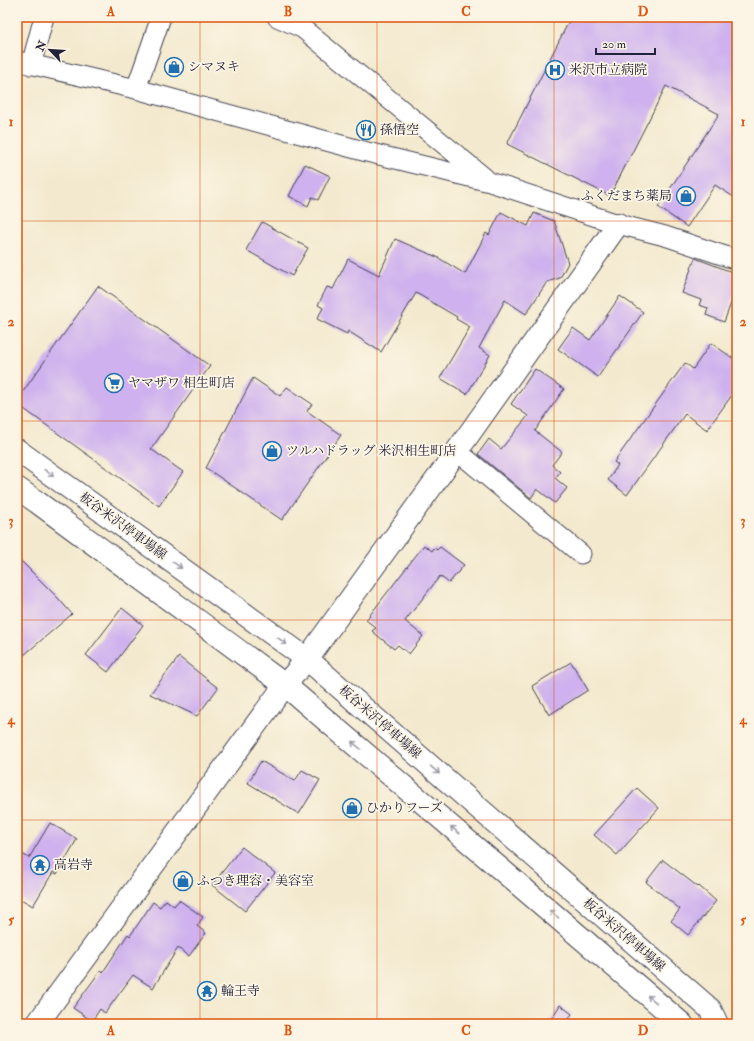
<svg xmlns="http://www.w3.org/2000/svg" width="754" height="1041" viewBox="0 0 754 1041" font-family="'IM FELL Double Pica','Noto Serif JP',serif">
<rect width="100%" height="100%" fill="#fcf5e5"/>
<filter id="ink" filterUnits="userSpaceOnUse"><feTurbulence type="fractalNoise" baseFrequency=".025" numOctaves="2"/><feDisplacementMap in="SourceGraphic" scale="8" xChannelSelector="R" yChannelSelector="G"/><feConvolveMatrix kernelMatrix="1 2 1 2 8 2 1 2 1" color-interpolation-filters="sRGB"/></filter>
<filter id="wash" filterUnits="userSpaceOnUse"><feTurbulence type="fractalNoise" baseFrequency=".012" numOctaves="4" result="noise"/><feDisplacementMap in="SourceGraphic" scale="16" xChannelSelector="R" yChannelSelector="G"/><feGaussianBlur stdDeviation="0.9" result="paint"/><feColorMatrix in="noise" values="0 0 0 0 0 0 0 0 0 0 0 0 0 0 0 0 0 1.4 0 .05"/><feComposite in="paint" operator="in"/></filter>
<g filter="url(#wash)">
<rect width="100%" height="100%" fill="#f3e9ce"/>
<g id="blocks">
<path fill="#ceb1ee" d="M571 17H737V199L715 185 687 227 658 207 719 114 666 86 610 196 507 144Z
M305 164 330 176 318 200 312 197 308 206 289 196Z
M501 212 528 226 534 213 554 221 568 263 560 278 547 282 526 314 505 300 479 348 490 355 467 394 440 378 470 327 456 319 457 317 416 293 381 352 348 331 347 334 317 319 323 308 318 305 327 287 333 289 348 259 379 275 395 239 437 257 465 274 486 233 489 235Z
M262 222 308 248 292 276 246 250Z
M695 258 737 274V287L724 322 706 315 708 308 699 305 701 300 682 293Z
M98 286 210 366 151 449 183 472 159 506 17 404V400Z
M620 296 643 312 598 377 558 349 573 328 590 340Z
M711 343 737 361V388L707 430 685 414 627 495 608 480 618 465 614 462 685 363 693 369Z
M535 369 564 389 535 431 562 452 552 465 560 472 555 478 567 488 555 503 537 489 531 498 478 454 489 439 501 449 528 416 511 404Z
M253 378 280 396 287 387 312 404 307 411 341 435 282 520 206 468Z
M424 545 432 551 434 548 437 550 440 547 464 565 449 583 440 576 405 621 423 636 409 654 398 645 394 649 372 631 376 628 366 620Z
M17 557 58 598 72 614 17 661Z
M122 608 143 625 108 672 86 655Z
M179 657 218 688 197 716 150 694Z
M571 662 588 690 549 715 532 686Z
M261 761 295 781 302 770 320 780 299 814 248 783Z
M637 788 659 808 617 855 594 835Z
M50 823 77 839 57 874 53 872 33 906 17 897V851L29 858Z
M242 847 275 873 245 911 212 885Z
M663 860 698 887 699 886 716 901 688 935 671 921 680 909 646 882Z
M166 900 174 906 179 900 203 917 197 926 206 933 189 956 178 948 153 988 133 975 105 1013 100 1009 92 1021 73 1008 101 970 103 972 128 934 130 936 153 902 160 907Z
M560 1005 572 1014 566 1024H548Z"/>
</g>
</g>
<g filter="url(#ink)">
<use href="#blocks" fill-opacity="0" stroke="#414051" stroke-width="1"/>
<g fill="none" stroke-linecap="round" stroke-linejoin="round">
<defs>
<path id="minor" d="M277 17 302 28 485 178
M17 61 136 89 367 152 490 182 618 224 665 236 737 260
M31 65 44 17
M136 89 161 17
M457 451 581 554"/>
<path id="tertiary" d="M37 1024 285 685 307 659 457 451 618 224"/>
<path id="secondary" d="M17 450 307 659 710 1009 717 1024
M17 488 37 502 285 685 682 1024"/>
</defs>
<use href="#minor" stroke="#414051" stroke-width="21"/>
<use href="#tertiary" stroke="#414051" stroke-width="24"/>
<use href="#secondary" stroke="#414051" stroke-width="24"/>
<use href="#minor" stroke="#fff" stroke-width="19"/>
<use href="#tertiary" stroke="#fff" stroke-width="22"/>
<use href="#secondary" stroke="#fff" stroke-width="22"/>
</g>
<defs><path id="oneway-shaft" d="M-6 0H5M1.5-3L5.5 0L1.5 3" fill="none" stroke-width="1.6" stroke-linecap="round" stroke-linejoin="round"/></defs>
<g stroke="#9c9ca7">
<use href="#oneway-shaft" transform="translate(49 473) rotate(35)"/>
<use href="#oneway-shaft" transform="translate(177 565) rotate(36)"/>
<use href="#oneway-shaft" transform="translate(282 641) rotate(36)"/>
<use href="#oneway-shaft" transform="translate(356 745) rotate(-140)"/>
<use href="#oneway-shaft" transform="translate(435 770) rotate(41)"/>
<use href="#oneway-shaft" transform="translate(455 830) rotate(-140)"/>
<use href="#oneway-shaft" transform="translate(554 914) rotate(-140)"/>
<use href="#oneway-shaft" transform="translate(652 999) rotate(-140)"/>
</g>
</g>
<path fill="none" stroke="#de560e" stroke-width="1" stroke-opacity="0.55" d="M200 17V1024M377 17V1024M554 17V1024M17 221H737M17 421H737M17 620H737M17 820H737"/>
<defs>
<symbol id="shop-ring" viewBox="-11 -11 22 22"><circle r="9.5" fill="#fcf5e5" stroke="#1f6fb2" stroke-width="1.5"/><path d="M-5-2.5h2.3a2.7 3.5 0 0 1 5.4 0H5L5.5 6h-11ZM-1.5-2.5h3a1.5 2.3 0 0 0-3 0Z" fill="#1f6fb2"/></symbol>
<symbol id="hospital-ring" viewBox="-11 -11 22 22"><circle r="9.5" fill="#fcf5e5" stroke="#1f6fb2" stroke-width="1.5"/><path d="M-5-5h3v3.5h4V-5h3V5h-3V1.5h-4V5h-3Z" fill="#1f6fb2"/></symbol>
<symbol id="restaurant-ring" viewBox="-11 -11 22 22"><circle r="9.5" fill="#fcf5e5" stroke="#1f6fb2" stroke-width="1.5"/><path d="M-5-6h1v4h1v-4h1v4h1v-4h1v5L-1.5 .5V6h-2V.5L-5-1ZM5-6V6H3V1.5H1.5Q1.5-4 5-6Z" fill="#1f6fb2"/></symbol>
<symbol id="supermarket-ring" viewBox="-11 -11 22 22"><circle r="9.5" fill="#fcf5e5" stroke="#1f6fb2" stroke-width="1.5"/><path d="M-6-5.5h2.5l.6 2H6L4.5 2H-2.5L-4.4-4H-6ZM-1.5 3.2a1.3 1.3 0 1 0 .1 0ZM3 3.2a1.3 1.3 0 1 0 .1 0Z" fill="#1f6fb2"/></symbol>
<symbol id="temple-ring" viewBox="-11 -11 22 22"><circle r="9.5" fill="#fcf5e5" stroke="#1f6fb2" stroke-width="1.5"/><path d="M0-6L5-2H3V0L6.5 2.5H4V6H1.5V3h-3V6H-4V2.5H-6.5L-3 0V-2H-5Z" fill="#1f6fb2"/></symbol>
</defs>
<g fill-rule="evenodd">
<use href="#shop-ring" x="163" y="56" width="22" height="22"/>
<use href="#hospital-ring" x="544" y="59" width="22" height="22"/>
<use href="#restaurant-ring" x="355" y="119" width="22" height="22"/>
<use href="#shop-ring" x="675" y="185" width="22" height="22"/>
<use href="#supermarket-ring" x="103" y="372" width="22" height="22"/>
<use href="#shop-ring" x="261" y="440" width="22" height="22"/>
<use href="#shop-ring" x="341" y="797" width="22" height="22"/>
<use href="#temple-ring" x="29" y="854" width="22" height="22"/>
<use href="#shop-ring" x="172" y="870" width="22" height="22"/>
<use href="#temple-ring" x="196" y="980" width="22" height="22"/>
</g>
<g text-anchor="middle" dominant-baseline="central" stroke-width="3.5" stroke-linejoin="round" paint-order="stroke">
<g font-size="13" fill="#22223b" stroke="#fcf5e5" text-anchor="start">
<text x="188" y="67">シマヌキ</text>
<text x="569" y="70">米沢市立病院</text>
<text x="380" y="130">孫悟空</text>
<text x="672" y="196" text-anchor="end">ふくだまち薬局</text>
<text x="128" y="383">ヤマザワ 相生町店</text>
<text x="286" y="451">ツルハドラッグ 米沢相生町店</text>
<text x="366" y="808">ひかりフーズ</text>
<text x="54" y="865">高岩寺</text>
<text x="197" y="881">ふつき理容・美容室</text>
<text x="221" y="991">輪王寺</text>
</g>
<g font-size="13" fill="#22223b" stroke="#fcf5e5">
<text transform="translate(123 526) rotate(36)">板谷米沢停車場線</text>
<text transform="translate(380 722) rotate(41)">板谷米沢停車場線</text>
<text transform="translate(624 935) rotate(41)">板谷米沢停車場線</text>
</g>
</g>
<rect width="754" height="1041" fill="none" stroke="#fcf5e5" stroke-width="44"/>
<g transform="translate(50 50) rotate(295)" stroke="#fcf5e5" stroke-width="3" paint-order="stroke">
<path d="M0-3L7 15L0 10L-7 15Z" fill="#22223b"/>
<text y="-6" font-size="11" font-weight="bold" text-anchor="middle" fill="#22223b">N</text>
</g>
<path d="M596 48v6h59v-6" fill="none" stroke="#22223b" stroke-width="2"/>
<text x="602" y="48" font-size="12" fill="#22223b" stroke="#fcf5e5" stroke-width="3" paint-order="stroke">20 m</text>
<rect x="22" y="22" width="710" height="997" fill="none" stroke="#de560e" stroke-width="1.5"/>
<g font-size="13" text-anchor="middle" font-weight="bold" fill="#de560e">
<text x="111" y="16">A</text>
<text x="288" y="16">B</text>
<text x="466" y="16">C</text>
<text x="643" y="16">D</text>
<text x="11" y="126">1</text>
<text x="743" y="126">1</text>
<text x="11" y="326">2</text>
<text x="743" y="326">2</text>
<text x="11" y="525">3</text>
<text x="743" y="525">3</text>
<text x="11" y="724">4</text>
<text x="743" y="724">4</text>
<text x="11" y="924">5</text>
<text x="743" y="924">5</text>
<text x="111" y="1035">A</text>
<text x="288" y="1035">B</text>
<text x="466" y="1035">C</text>
<text x="643" y="1035">D</text>
</g>
</svg>
